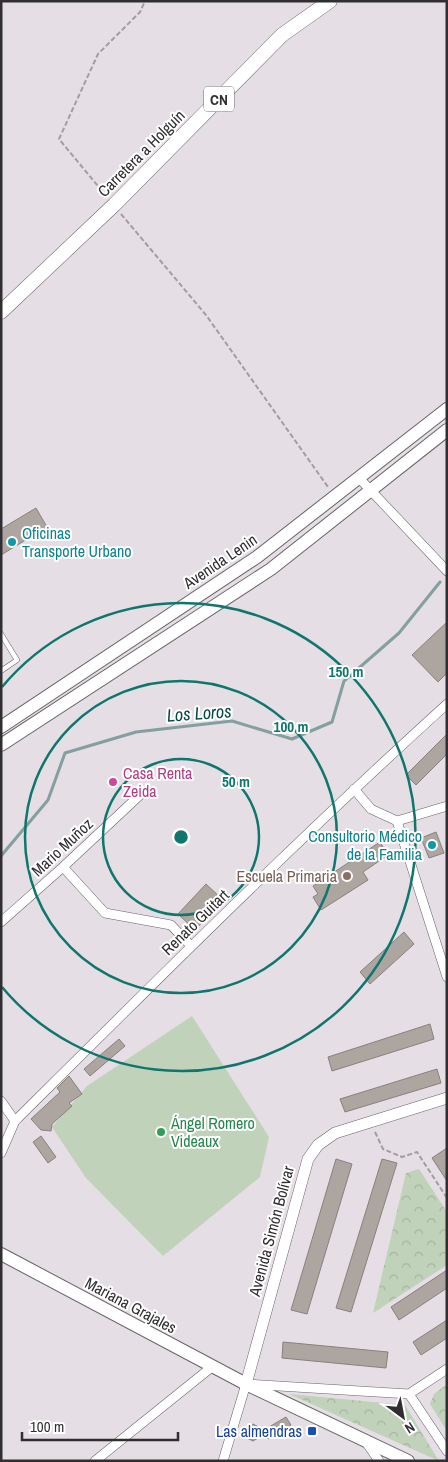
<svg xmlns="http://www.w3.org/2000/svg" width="448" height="1462" viewBox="0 0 448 1462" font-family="'Archivo Narrow',sans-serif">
<defs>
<pattern id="park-crowns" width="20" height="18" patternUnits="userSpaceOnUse" patternTransform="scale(1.25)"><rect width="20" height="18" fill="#c0d2ba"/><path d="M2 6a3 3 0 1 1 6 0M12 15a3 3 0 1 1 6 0" fill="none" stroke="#a5b5a0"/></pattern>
</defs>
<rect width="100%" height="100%" fill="#e5dee4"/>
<path fill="#c0d2ba" d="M192 1016 269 1137 260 1177 163 1256 86 1178 52 1127 87 1086Z"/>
<path fill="url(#park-crowns)" d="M419 1169 447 1212V1265L373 1313 406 1173Z
M447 1384V1431L430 1404 434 1394Z
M289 1394 405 1405 439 1461Z"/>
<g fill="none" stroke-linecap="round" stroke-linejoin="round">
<path stroke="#839fa0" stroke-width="3" d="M1 856 48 800 65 753 136 732 232 721 292 739 332 722 344 681 399 633 440 582"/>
</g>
<path fill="#aca5a0" stroke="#88817d" d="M36 508 47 527 1 555V529Z
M447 622V673L438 682 412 655Z
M447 734V754L416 785 406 775Z
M436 832 444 853 429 858 421 838Z
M380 842 388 855 363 872 368 880 321 910 313 897 318 894 313 886Z
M206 884 223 900 195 930 178 914Z
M404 932 414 944 370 984 360 972Z
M430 1024 434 1039 332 1071 328 1057Z
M119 1039 125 1046 90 1076 84 1069Z
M437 1069 441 1083 345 1112 340 1099Z
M69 1076 82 1094 69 1103 72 1106 52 1124 51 1131 41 1130 31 1119 60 1092 57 1088Z
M41 1136 56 1157 48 1163 33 1142Z
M447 1148V1181L432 1158Z
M336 1159 352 1164 307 1314 291 1310Z
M382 1159 397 1163 351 1312 336 1308Z
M447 1270V1288L399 1320 391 1307Z
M447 1320V1338L421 1355 413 1342Z
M283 1342 388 1352 386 1368 282 1358Z
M286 1417 291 1425 268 1439 265 1434 253 1441 245 1437V1428L253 1424 264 1430Z"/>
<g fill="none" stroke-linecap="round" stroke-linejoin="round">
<defs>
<path id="service" d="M1 634 17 660 1 671"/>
<path id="minor" d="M359 478 447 571
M354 789 371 809 397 821 447 977
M397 821 447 806
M63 867 105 913 171 925 191 946
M1 922 63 867 141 794
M1 1101 15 1121
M1 1153 15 1121C157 980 298 839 447 704
M409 1394 447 1451
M409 1394 447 1369
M366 1442 379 1461
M95 1461 213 1366
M223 1461 246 1384 409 1394"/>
<path id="tertiary" d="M246 1384 308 1159 318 1145 335 1133 447 1098"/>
<path id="secondary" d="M1 727 257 557 447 409
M1 745 271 569 447 430
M1 1254 246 1384 408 1461"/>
<path id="primary" d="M1 312 114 205 282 35 330 1"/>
</defs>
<use href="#service" stroke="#696368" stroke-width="5.5"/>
<use href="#minor" stroke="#696368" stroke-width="10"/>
<use href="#tertiary" stroke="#696368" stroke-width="12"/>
<use href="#secondary" stroke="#696368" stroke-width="14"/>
<use href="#primary" stroke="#696368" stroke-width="15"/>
<path stroke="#a39da2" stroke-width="2" stroke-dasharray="5 2.5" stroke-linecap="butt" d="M107 197 59 139 98 54 140 12 145 1
M121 214 206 315 328 487
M375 1132 383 1149 402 1157 417 1152 447 1198"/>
<use href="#service" stroke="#fff" stroke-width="4.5"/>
<use href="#minor" stroke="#fff" stroke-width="9"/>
<use href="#tertiary" stroke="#fff" stroke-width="11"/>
<use href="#secondary" stroke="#fff" stroke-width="12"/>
<use href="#primary" stroke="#fff" stroke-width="14"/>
</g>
<g fill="none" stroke="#0f766e" stroke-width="2.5">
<circle cx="181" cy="837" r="78"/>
<circle cx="181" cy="837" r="156"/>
<path d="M2 687A234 234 0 1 1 2 987"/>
</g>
<g fill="#0f9aa8" stroke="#fff" stroke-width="2">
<circle cx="12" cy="542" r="5"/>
<circle cx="432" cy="845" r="5"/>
</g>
<circle fill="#d1479c" stroke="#fff" stroke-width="2" cx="113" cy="782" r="5"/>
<circle fill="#8d6e63" stroke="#fff" stroke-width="2" cx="347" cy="876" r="5"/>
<circle fill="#2e9e5b" stroke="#fff" stroke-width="2" cx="161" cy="1132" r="5"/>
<rect fill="#1a4fb4" stroke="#fff" stroke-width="2" x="307" y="1426" width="10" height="10" rx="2.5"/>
<g text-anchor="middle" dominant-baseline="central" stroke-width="4" stroke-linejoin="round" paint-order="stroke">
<rect fill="#fff" stroke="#6e6d6e" stroke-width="1" x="204" y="86.5" width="30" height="25" rx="4"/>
<g font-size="15" font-weight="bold" fill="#302e30">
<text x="219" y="99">CN</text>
</g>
<g font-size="16" fill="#302e30" stroke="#fff">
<text transform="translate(141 153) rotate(-45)">Carretera a Holguín</text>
<text transform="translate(220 561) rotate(-34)">Avenida Lenin</text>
<text transform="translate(62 847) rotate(-43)">Mario Muñoz</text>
<text transform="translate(195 922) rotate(-44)">Renato Guitart</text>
<text transform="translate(271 1231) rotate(-75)">Avenida Simón Bolívar</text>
<text transform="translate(131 1305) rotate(28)">Mariana Grajales</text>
</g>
<g font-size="16" fill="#0d838f" stroke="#fff" text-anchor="start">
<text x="22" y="533">Oficinas<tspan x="22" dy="18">Transporte Urbano</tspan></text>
<text x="422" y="836" text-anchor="end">Consultorio Médico<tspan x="422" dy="18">de la Familia</tspan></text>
</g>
<g font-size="16" fill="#b23c85" stroke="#fff" text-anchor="start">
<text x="123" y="773">Casa Renta<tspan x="123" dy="18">Zeida</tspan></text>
</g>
<g font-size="16" fill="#785e54" stroke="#fff" text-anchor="end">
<text x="337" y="876">Escuela Primaria</text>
</g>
<g font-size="16" fill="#27864d" stroke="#fff" text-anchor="start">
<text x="171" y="1123">Ángel Romero<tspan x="171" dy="18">Videaux</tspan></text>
</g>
<g font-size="16" fill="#164399" stroke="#fff" text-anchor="end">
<text x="302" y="1431">Las almendras</text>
</g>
<g font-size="18" font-style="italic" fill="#084849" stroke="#fff">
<text transform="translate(199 713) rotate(-4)">Los Loros</text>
</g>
</g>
<circle cx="181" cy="837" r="8" fill="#0f766e" stroke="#fff" stroke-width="2.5"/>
<g font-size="15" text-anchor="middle" font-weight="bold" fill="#0f766e" stroke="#fff" stroke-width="4" stroke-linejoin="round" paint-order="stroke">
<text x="346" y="677">150 m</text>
<text x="291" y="732">100 m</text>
<text x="236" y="787">50 m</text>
</g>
<rect width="448" height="1462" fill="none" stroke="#302e30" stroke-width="5"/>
<g transform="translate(403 1417) rotate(148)" stroke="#ffffff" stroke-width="4" paint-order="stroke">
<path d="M0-4L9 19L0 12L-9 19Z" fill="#302e30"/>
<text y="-8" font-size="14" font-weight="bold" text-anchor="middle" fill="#302e30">N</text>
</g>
<path d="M22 1432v8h156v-8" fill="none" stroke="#302e30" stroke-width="2.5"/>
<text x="30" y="1432" font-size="15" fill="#302e30" stroke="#ffffff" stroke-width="4" paint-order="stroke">100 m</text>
</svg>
